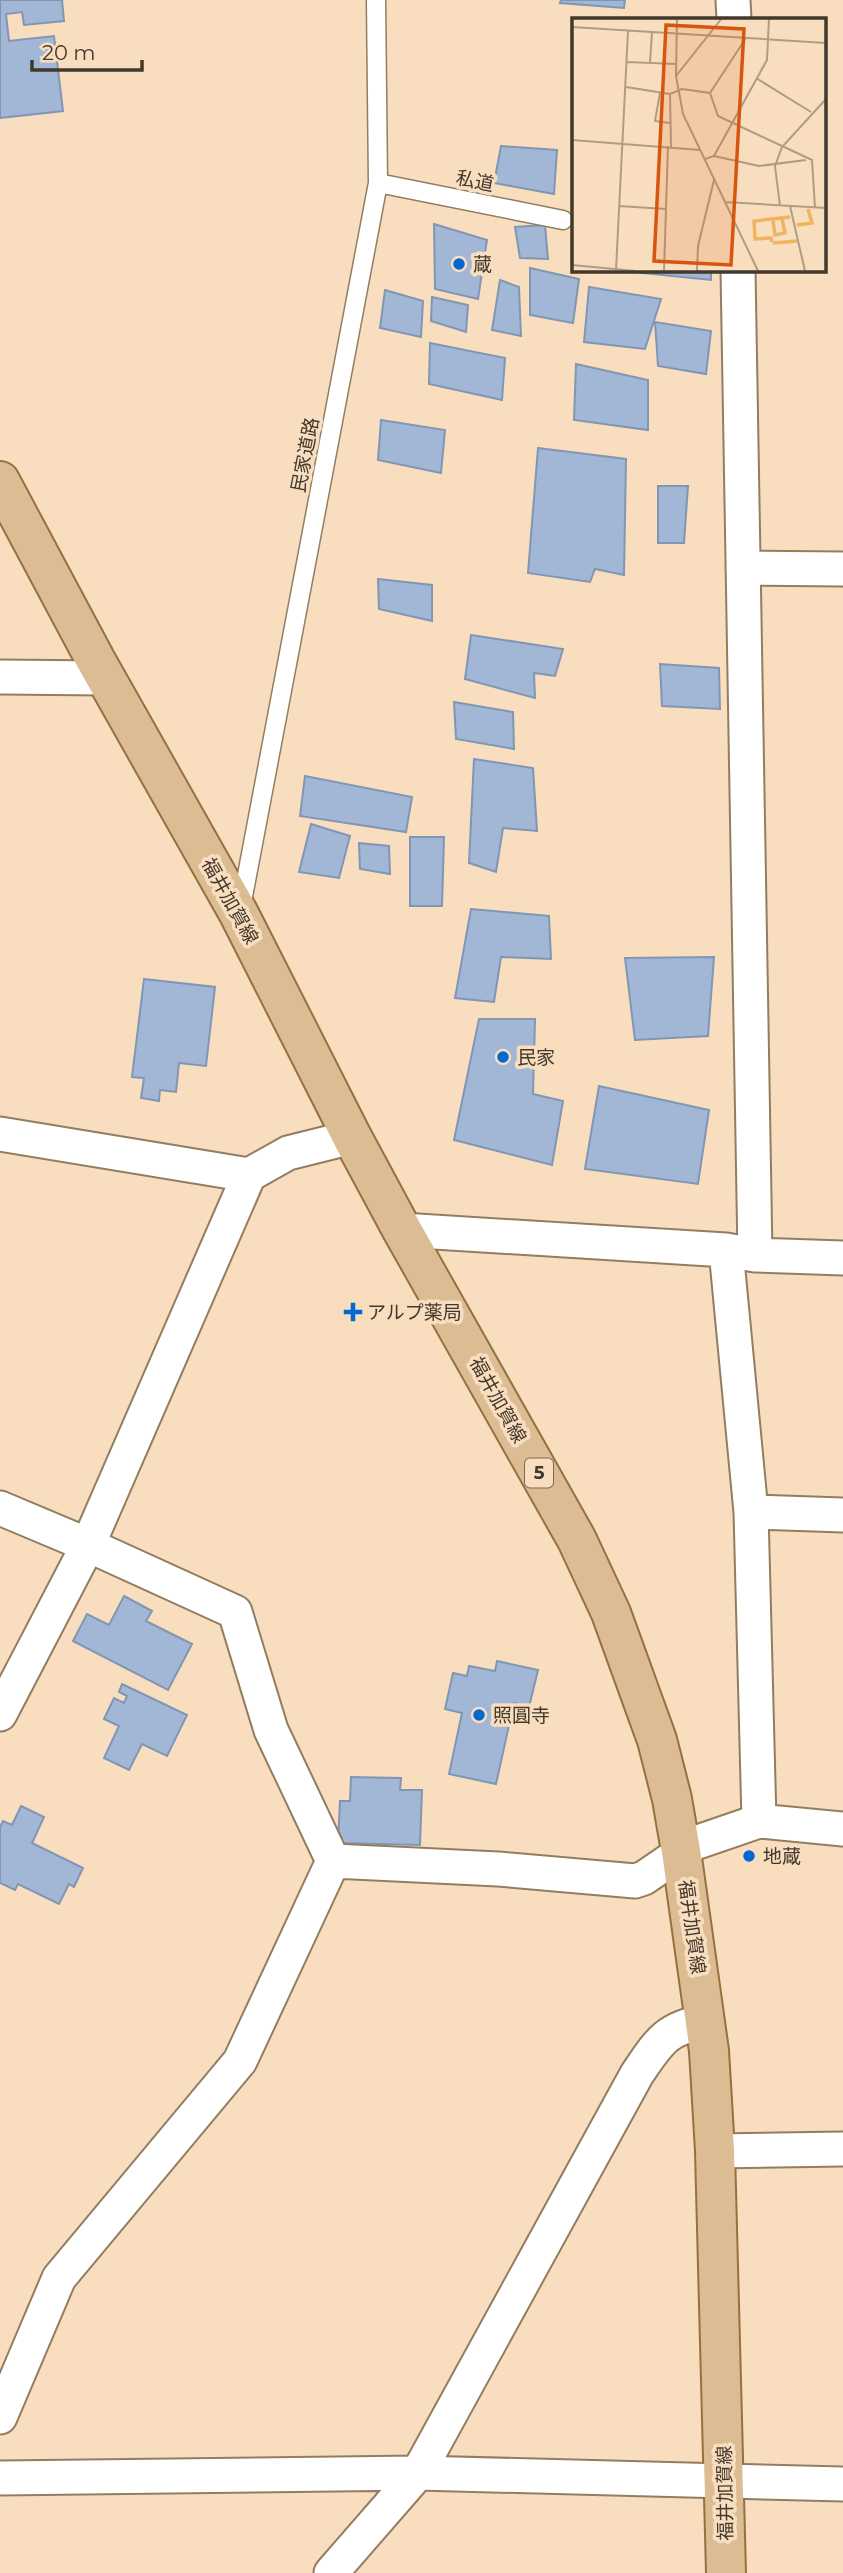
<svg xmlns="http://www.w3.org/2000/svg" width="843" height="2573" viewBox="0 0 843 2573" font-family="Montserrat,'Noto Sans JP',sans-serif">
<rect width="100%" height="100%" fill="#f8debf"/>
<path fill="#a1b7d5" stroke="#8196b3" stroke-width="2" d="M0 0H62L64 21 24 25 22 12 6 14 9 41 54 36 63 111 0 118Z
M561 0H625L624 8 560 3Z
M501 146 557 150 554 194 494 183Z
M434 224 487 240 478 299 435 289Z
M545 225 548 259 520 258 515 227Z
M530 268 579 279 573 323 530 315Z
M613 270H711V280Z
M500 280 519 287 521 336 492 330Z
M589 287 661 299 645 349 584 342Z
M385 290 423 301 421 337 380 328Z
M432 297 468 305 466 332 431 321Z
M655 322 711 331 706 374 658 366Z
M430 343 505 358 502 400 429 384Z
M576 364 648 380V430L574 420Z
M381 420 445 430 441 473 378 460Z
M538 448 626 459 624 575 595 569 590 582 528 573Z
M658 486H688L684 543H658Z
M378 579 432 585V621L379 609Z
M471 635 563 649 555 676 534 673 535 698 465 679Z
M660 664 719 668 720 709 662 706Z
M454 702 513 712 514 749 456 739Z
M474 759 533 768 537 831 503 828 496 872 469 863Z
M305 776 412 797 406 832 300 816Z
M311 824 350 836 339 878 299 872Z
M410 837H444L442 906H410Z
M359 843 389 846 390 874 360 869Z
M471 909 549 916 551 959 501 957 494 1002 455 998Z
M714 957 708 1036 635 1040 625 958Z
M144 979 215 987 206 1066 179 1063 176 1092 160 1090 159 1101 141 1098 144 1078 132 1077Z
M479 1019H535L533 1094 563 1101 552 1165 454 1140Z
M599 1086 709 1110 698 1184 585 1169Z
M124 1596 152 1611 146 1621 192 1644 168 1690 73 1641 87 1614 109 1625Z
M497 1661 538 1670 529 1707 514 1703 496 1784 449 1774 462 1713 445 1709 453 1673 467 1676 469 1666 495 1671Z
M122 1684 187 1715 167 1756 142 1744 129 1770 104 1758 119 1726 104 1719 114 1698 124 1703 127 1696 119 1692Z
M351 1777 401 1778 400 1790H422L420 1845 338 1843 340 1801H350Z
M21 1806 44 1817 32 1843 83 1868 74 1887 69 1884 59 1904 18 1884 15 1890 0 1883V1827L3 1821 12 1825Z"/>
<g fill="none" stroke-linecap="round" stroke-linejoin="round">
<defs>
<path id="service" d="M378 183 563 220
M241 907 378 183 376 0"/>
<path id="minor" d="M733 0 734 19
M738 270 755 1255
M743 568 843 569
M0 677 105 678
M0 1134 249 1175
M402 1230 726 1250 755 1255 843 1258
M726 1250 751 1512 759 1821
M0 1508 88 1545 235 1612 271 1730 333 1861 498 1869 635 1881 644 1878 695 1843 759 1821 843 1829
M751 1512 843 1515
M0 1714 88 1545 249 1175 288 1153 352 1137
M715 2151 843 2149
M0 2417 59 2278 240 2061 333 1861
M0 2478 418 2473 843 2484
M331 2573 418 2473 637 2074C659 2042 665 2029 705 2021"/>
<path id="primary" d="M0 481 95 659 239 914 352 1137 402 1230 577 1540 611 1613 657 1740 672 1799 681 1851 709 2051 715 2151 726 2573"/>
</defs>
<use href="#service" stroke="#937d60" stroke-width="21"/>
<use href="#minor" stroke="#937d60" stroke-width="37"/>
<use href="#primary" stroke="#967140" stroke-width="42"/>
<use href="#service" stroke="#fff" stroke-width="18"/>
<use href="#minor" stroke="#fff" stroke-width="33"/>
<use href="#primary" stroke="#dbbc93" stroke-width="38"/>
</g>
<g fill="#0269d1" stroke="#f8debf" stroke-width="2.5">
<circle cx="459" cy="264" r="7"/>
<circle cx="503" cy="1057" r="7"/>
<path d="M349.5 1301.5h7v7h7v7h-7v7h-7v-7h-7v-7h7z"/>
<circle cx="479" cy="1715" r="7"/>
<circle cx="749" cy="1856" r="7"/>
</g>
<g text-anchor="middle" dominant-baseline="central" stroke-width="7" stroke-linejoin="round" paint-order="stroke">
<rect fill="#f8debf" stroke="#796a58" stroke-width="2" x="525" y="1458.5" width="28" height="29" rx="5"/>
<g font-size="18" font-weight="bold" fill="#42382c">
<text x="539" y="1473">5</text>
</g>
<g font-size="19" fill="#42382c" stroke="#f8debf">
<text transform="translate(475 181) rotate(11)">私道</text>
<text transform="translate(305 455) rotate(-79)">民家道路</text>
<text transform="translate(230 901) rotate(61)">福井加賀線</text>
<text transform="translate(498 1400) rotate(61)">福井加賀線</text>
<text transform="translate(692 1927) rotate(82)">福井加賀線</text>
<text transform="translate(725 2493) rotate(-91)">福井加賀線</text>
</g>
<g font-size="19" fill="#42382c" stroke="#f8debf" text-anchor="start">
<text x="473" y="264">蔵</text>
<text x="517" y="1057">民家</text>
<text x="367" y="1312">アルプ薬局</text>
<text x="493" y="1715">照圓寺</text>
<text x="763" y="1856">地蔵</text>
</g>
</g>
<g transform="translate(572 18)">
<rect width="254" height="254" fill="#f8debf"/>
<path fill="none" stroke="#f0b362" stroke-width="3.5" d="M201 203 203 217 213 215 210 201M225 207 240 205 236 191M200 224 199 220 183 221 182 203 218 199M201 225 225 223"/>
<path fill="none" stroke="#af9c84" stroke-width="2" d="M105 0 104 58 111 96 186 253M0 9 254 25M55 44 104 46M78 45 80 14M104 58 150 0M184 60 239 94M54 69 98 76 110 71 138 75 146 98 240 142 243 190M88 75 83 103 98 105M138 75 174 20M98 76 99 129M0 122 128 132M142 138 187 148 234 142M133 141 142 138 195 42 197 0M153 184 254 190M47 188 94 191M208 188 203 148 210 129 254 81M218 188 233 253M0 247 63 253M44 252 56 13M92 253 96 128M125 253 126 228 142 162"/>
<path fill="#d7560f" fill-opacity="0.15" stroke="#d7560f" stroke-width="3.5" d="M94 7 172 11 159 247 82 243Z"/>
<rect width="254" height="254" fill="none" stroke="#42382c" stroke-width="3.5"/>
</g>
<path d="M32 60v10h110v-10" fill="none" stroke="#42382c" stroke-width="3.5"/>
<text x="42" y="60" font-size="21" fill="#42382c" stroke="#f8debf" stroke-width="5" paint-order="stroke">20 m</text>
</svg>
